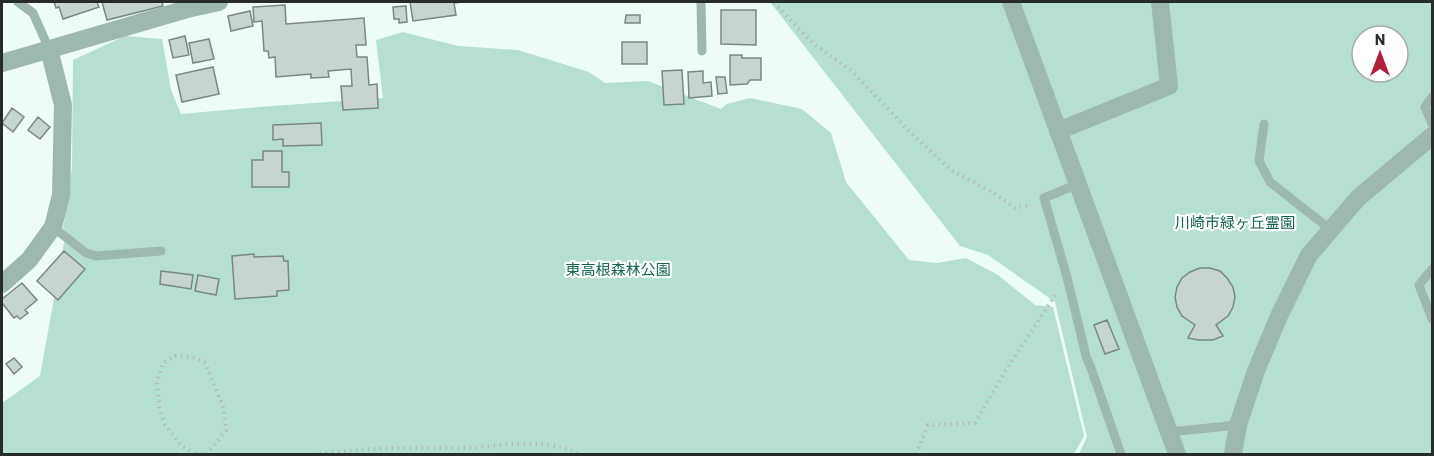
<svg xmlns="http://www.w3.org/2000/svg" width="1434" height="456" viewBox="0 0 1434 456" font-family="Barlow,'Noto Sans JP',sans-serif">
<rect width="100%" height="100%" fill="#edfcf6"/>
<path fill="#b5e0cf" fill-rule="evenodd" d="M770 2H1432V454H1079L1087 437 1055 302 988 255 960 246ZM1362 36H1398V72H1362Z
M403 32 458 46 518 50 589 72 605 83 648 81 721 109 727 104 750 98 802 109 831 133 846 182 909 260 937 263 966 258 998 275 1035 305 1053 307 1084 436 1074 454H2V403L40 376 66 232 63 229 72 167 73 60 125 36 162 39 171 90 181 114 259 107 383 98 376 40Z"/>
<path fill="#c7d5cf" stroke="#7a8882" stroke-width="1.5" d="M54 2H97L99 7 63 19 59 7 56 8Z
M102 2H162L163 6 107 20Z
M410 2H463L454 3 456 15 413 21Z
M285 5 286 24 364 18 366 45H356L357 57H367L369 85 377 84 378 108 343 110 341 86H352L351 69 328 71 329 77 311 78V74L276 77 275 57 269 58 268 51H264L262 21 254 22 253 7Z
M406 6 407 22 399 23V19H394L393 7Z
M721 10H756V45L721 44Z
M250 11 253 26 231 31 228 16Z
M626 15H640V23H625Z
M185 36 189 55 173 58 169 40Z
M209 39 214 59 193 63 189 43Z
M622 42H647V64H622Z
M730 55H742V58H761V80H750L747 84 730 85Z
M213 67 219 94 182 102 176 75Z
M682 70 684 104 664 105 662 71Z
M703 71V83L711 82 712 96 689 98 688 72Z
M716 77H725L727 93 718 94Z
M12 108 24 117 13 132 2 123Z
M38 117 50 127 40 139 28 130Z
M321 123 322 145 283 146V139L273 140V125Z
M263 151H282V172H289V187H252V160H263Z
M64 251 85 269 58 300 37 281Z
M254 254V257L283 256 284 261H288L289 290 277 291V296L235 299 232 256Z
M1200 268H1210L1220 271 1227 278 1233 287 1235 297 1233 307 1228 316 1216 325 1223 336 1213 340H1198L1188 338 1195 325 1182 316 1177 307 1175 297 1177 287 1182 278 1190 272Z
M161 271 193 275 191 289 160 284Z
M198 275 219 279 216 295 195 291Z
M22 283 37 300 25 310 28 313 20 319 17 316 14 318 2 303V299Z
M1107 320 1119 349 1105 354 1094 325Z
M14 358 22 367 14 374 6 364Z"/>
<g fill="none" stroke-linecap="round" stroke-linejoin="round">
<path stroke="#b0bcb8" stroke-width="4" stroke-dasharray="1.5 4.5" stroke-linecap="butt" d="M774 2 788 18 815 45 848 68 878 98 907 129 951 170 992 192 1015 208 1030 205
M195 454 181 445 165 425 160 411 157 383 163 363 175 356 195 358 205 363 224 409 226 430 207 454
M320 454C328 452 338 452 347 451 384 447 420 448 457 448 498 448 541 435 579 454
M916 454 928 425 975 423 1006 370 1055 295"/>
<path stroke="#9db9ad" stroke-width="9" d="M18 2 33 13 49 49
M701 2 702 51
M1432 97 1425 107 1432 124
M1264 124 1259 161 1270 182 1331 230
M1078 184 1044 198 1067 277 1086 356 1092 371 1121 454
M53 227 86 253 96 256 161 251
M1432 269 1419 285 1432 319
M1169 432 1238 425"/>
<path stroke="#9db9ad" stroke-width="18" d="M1011 2 1177 454
M2 63 187 9 219 2
M1058 131 1169 86 1160 2
M2 284 29 260 53 227 61 195 63 105 49 49
M1233 454 1238 425 1256 371 1279 316 1309 255 1358 198 1432 136"/>
</g>
<g text-anchor="middle" dominant-baseline="central" stroke-width="4.5" stroke-linejoin="round" paint-order="stroke">
<g font-size="15" fill="#12664e" stroke="#fff">
<text x="1235" y="222">川崎市緑ヶ丘霊園</text>
<text x="618" y="269">東高根森林公園</text>
</g>
</g>
<rect width="1434" height="456" fill="none" stroke="#272c2a" stroke-width="6"/>
<g transform="translate(1380 54)"><circle r="28" fill="#ffffff" stroke="#a9abaa" stroke-width="1.5"/>
<path d="M0-4.5L10 22L0 15L-10 22Z" fill="#b21f39"/>
<text y="-9" font-size="16" font-weight="bold" text-anchor="middle" fill="#272c2a">N</text>
</g>
</svg>
